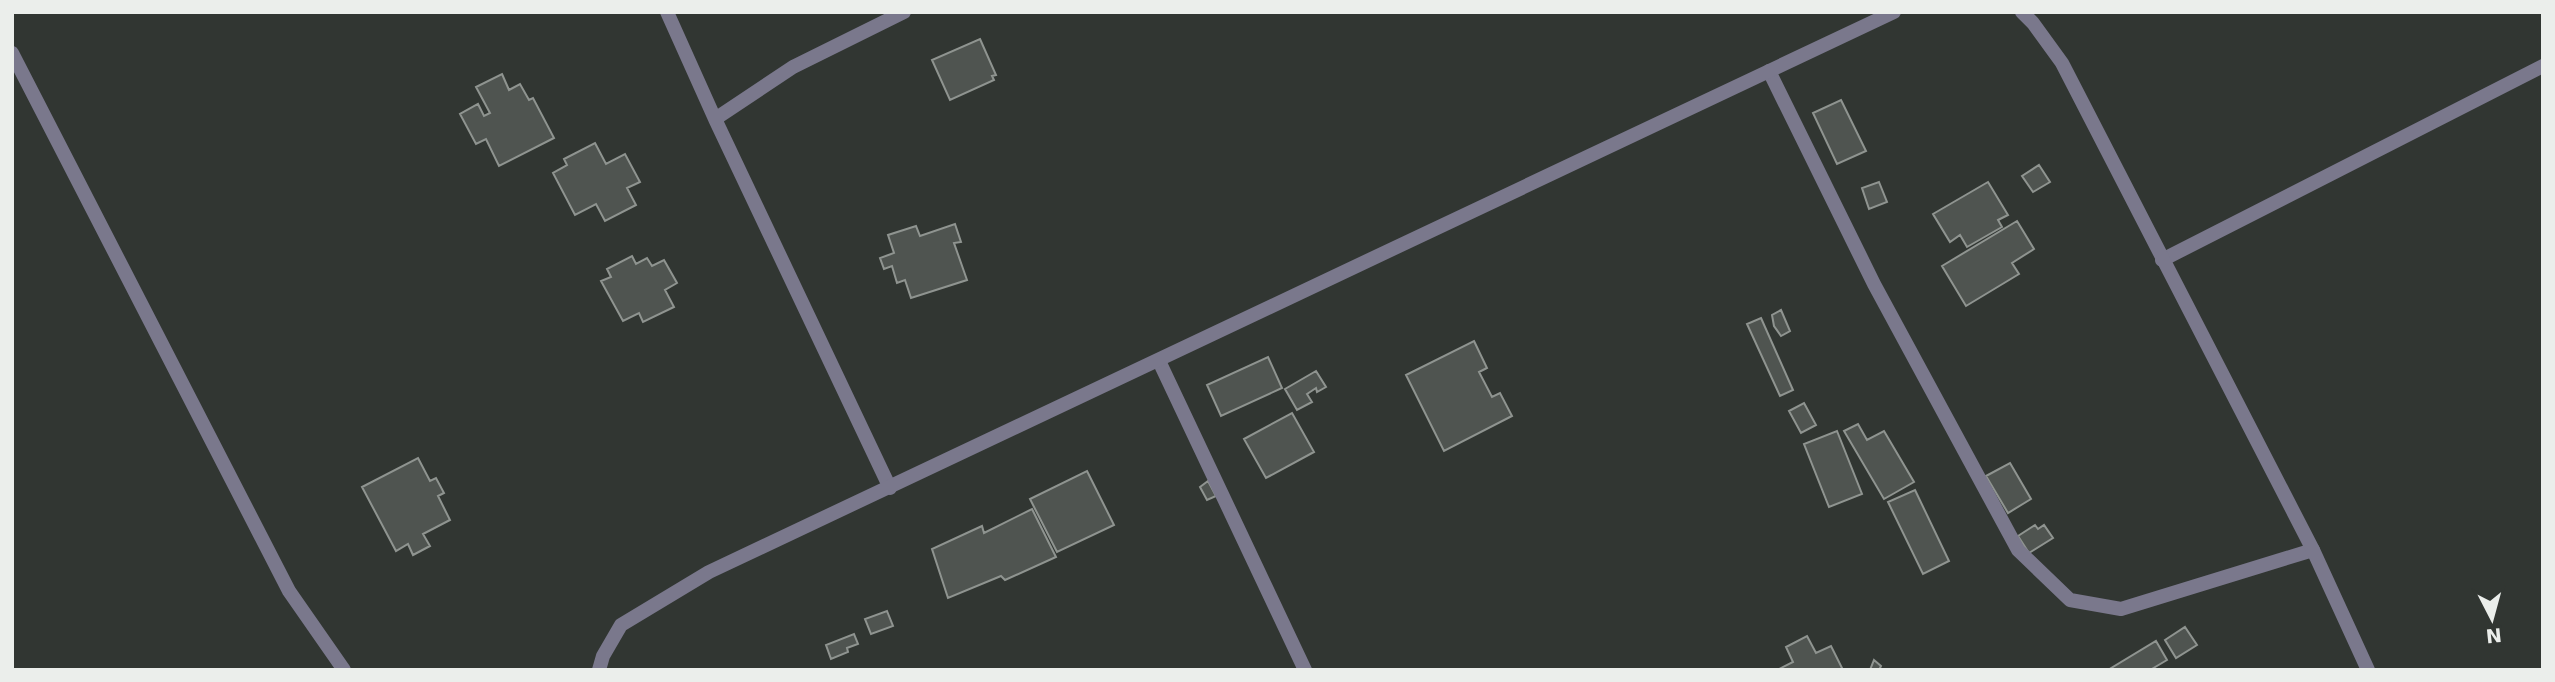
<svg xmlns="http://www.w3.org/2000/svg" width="2555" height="682" viewBox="0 0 2555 682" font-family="'DejaVu Sans',sans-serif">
<rect width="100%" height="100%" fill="#313632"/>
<path fill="#4f5450" stroke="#8f9490" stroke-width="2" d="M980 39 996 75 992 76 994 80 950 100 932 60Z
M502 74 509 90 520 84 529 100 533 98 554 138 499 166 486 139 476 144 460 114 478 104 484 116 490 113 476 87Z
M1841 100 1866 151 1837 164 1813 113Z
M595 143 606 164 625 154 640 182 627 188 636 205 605 221 596 204 575 215 553 173 567 165 564 159Z
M2039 165 2050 182 2033 192 2022 176Z
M1879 182 1887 202 1869 209 1862 188Z
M1988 182 2008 215 1998 220 2002 227 1967 247 1960 235 1950 242 1933 214Z
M2017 221 2034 249 2012 263 2019 274 1966 306 1942 266Z
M955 224 961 242 954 243 967 280 911 298 905 280 897 283 892 266 884 269 880 258 894 253 888 235 916 226 920 236Z
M632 256 636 264 647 258 652 266 664 260 677 283 665 290 674 307 643 322 639 313 623 321 601 281 611 277 607 269Z
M1781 310 1790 331 1781 336 1774 326 1772 315Z
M1761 318 1793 390 1780 396 1747 324Z
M1474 341 1487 368 1479 372 1492 397 1500 393 1512 416 1444 451 1406 375Z
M1268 357 1282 388 1221 416 1207 385Z
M1316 371 1326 387 1317 392 1316 388 1307 394 1312 402 1297 410 1285 389Z
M1804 403 1816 425 1801 433 1789 411Z
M1292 413 1314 452 1266 478 1244 439Z
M1858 424 1867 440 1884 431 1914 482 1884 499 1844 431Z
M1837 431 1862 494 1829 507 1804 444Z
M418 458 430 481 436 478 444 493 438 496 450 520 423 534 430 546 413 555 408 544 396 551 362 487Z
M2010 463 2031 499 2008 513 1986 476Z
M1087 471 1114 525 1057 552 1030 499Z
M1208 481 1216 496 1207 500 1200 487Z
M1915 490 1949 561 1923 574 1888 502Z
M1032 509 1056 557 1005 580 1001 576 948 598 932 549 982 526 984 533Z
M2035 525 2038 529 2044 525 2053 538 2029 553 2018 536Z
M887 611 893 626 871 634 865 619Z
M2185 627 2197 645 2176 658 2165 640Z
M854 634 858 644 847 648 848 652 831 659 826 645Z
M1807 636 1816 653 1831 646 1843 670H1777L1793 662 1786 647Z
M2156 641 2167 660 2150 670H2108Z
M1874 660 1881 666 1879 670H1870Z"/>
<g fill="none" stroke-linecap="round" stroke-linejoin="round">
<path stroke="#7a788c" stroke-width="14" d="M667 12 715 119
M12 53 289 591 344 670
M1769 71 1874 284 2018 550 2070 600 2121 609 2313 550
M2162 260 2543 66
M1159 361 1305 670
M890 488 715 119 793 67 904 12"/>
<path stroke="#7a788c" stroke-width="14" d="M2022 12 2033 23 2062 63 2313 550 2368 670
M599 670 603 656 621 625 709 572 1894 12"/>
</g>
<rect width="2555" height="682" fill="none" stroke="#ebeeeb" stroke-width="28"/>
<g transform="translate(2492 619) rotate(174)" stroke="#313632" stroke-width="5" paint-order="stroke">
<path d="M0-5L12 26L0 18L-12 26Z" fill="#ebeeeb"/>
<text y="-10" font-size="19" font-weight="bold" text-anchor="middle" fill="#ebeeeb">N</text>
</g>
</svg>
